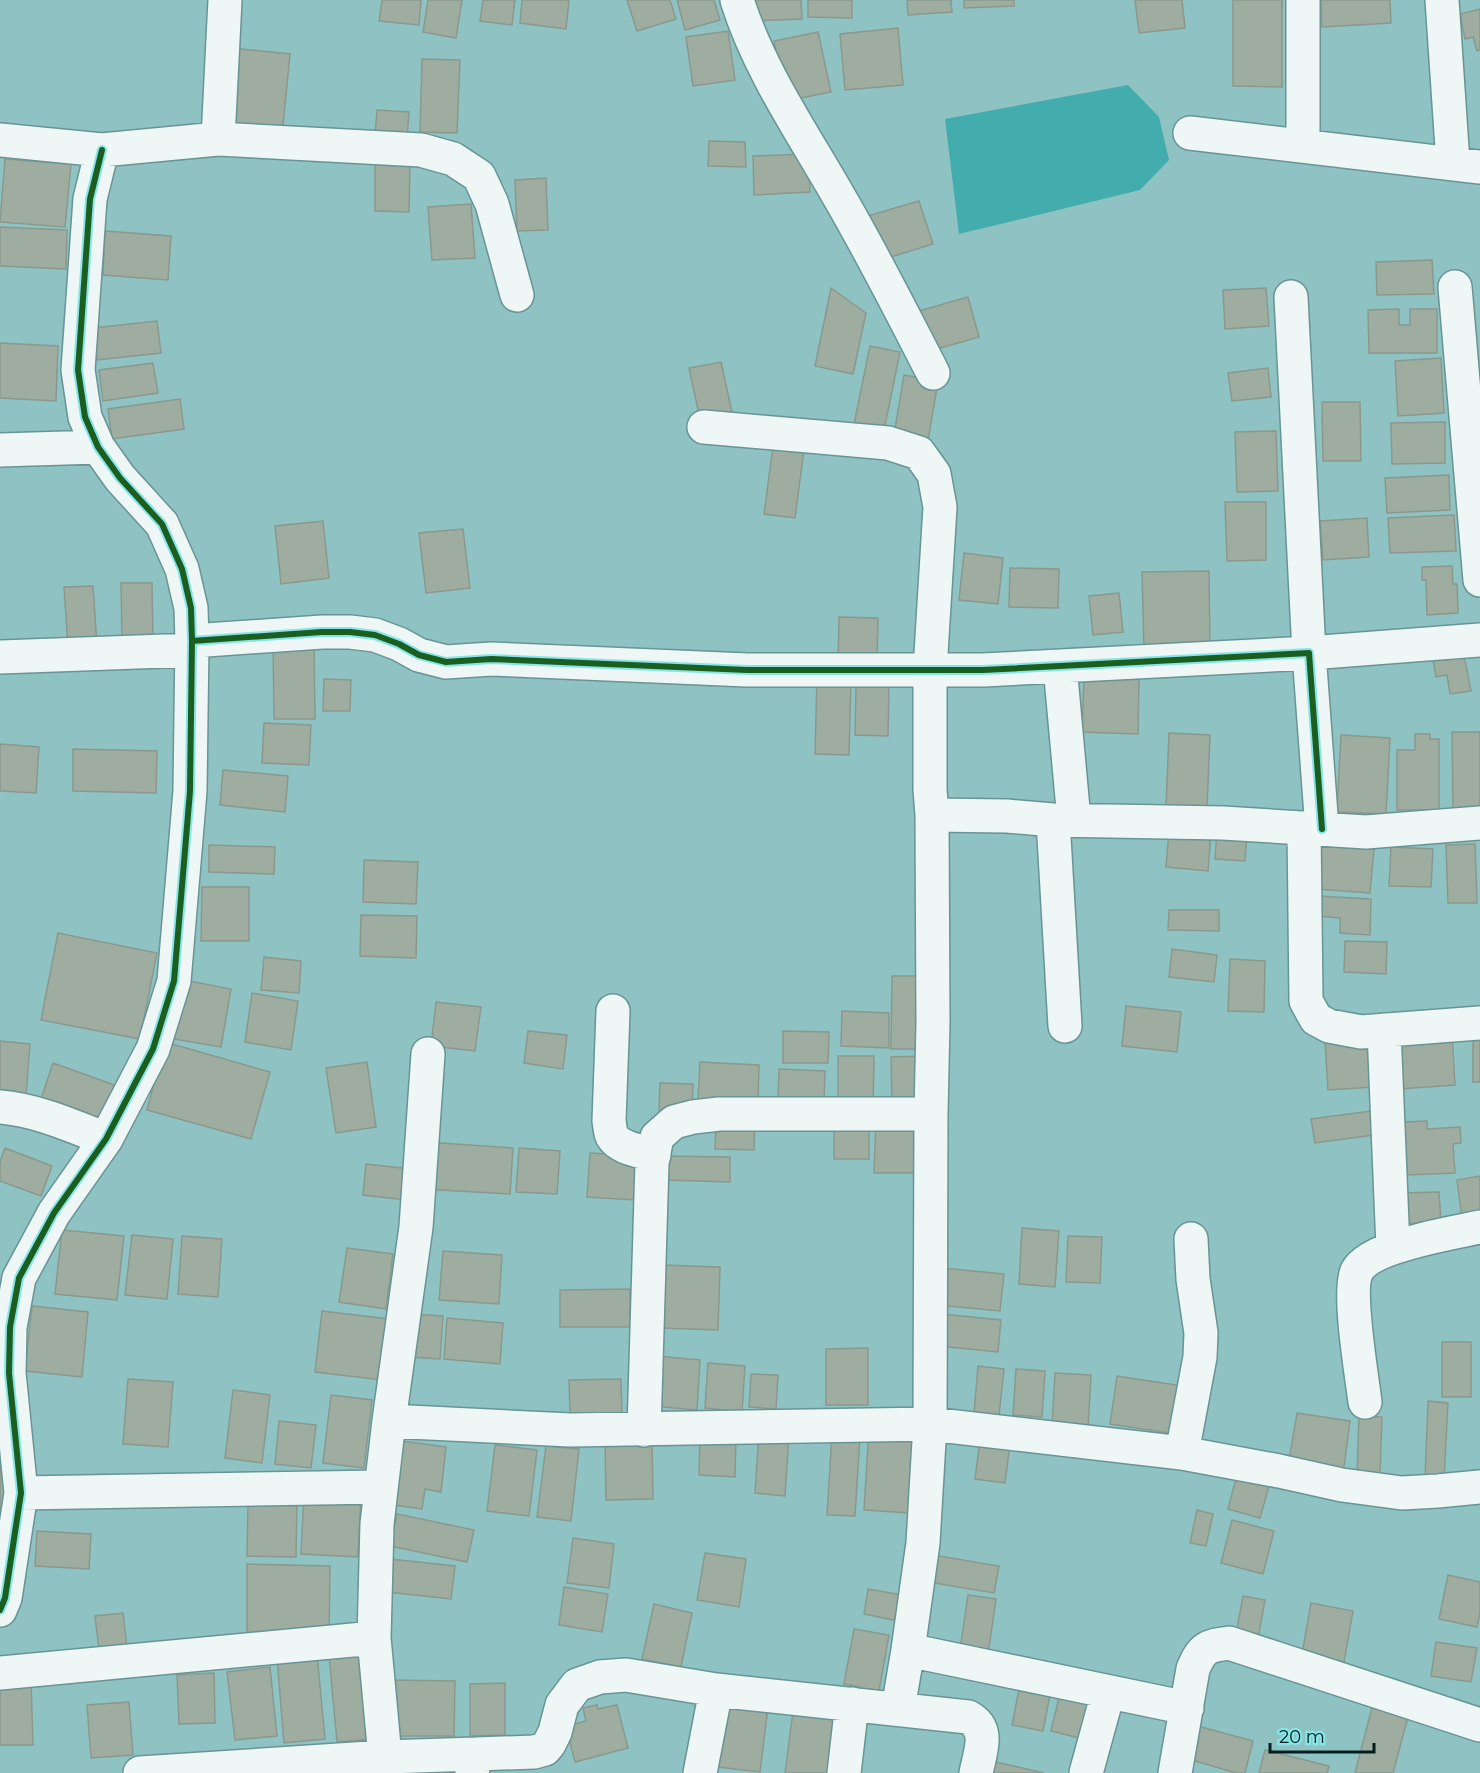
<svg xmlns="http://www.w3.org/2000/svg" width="1480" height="1773" viewBox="0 0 1480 1773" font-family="Montserrat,sans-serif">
<rect width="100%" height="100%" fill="#8fc2c3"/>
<path fill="#43acad" d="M1128 85 1159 117 1169 160 1140 190 959 234 945 119Z"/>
<path fill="#9eada0" stroke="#8a998e" stroke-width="1.5" d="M382 0H421L419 25 379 21Z
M428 0H462L456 38 423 32Z
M483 0H515L512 25 480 21Z
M522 0H569L566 29 520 23Z
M627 0H670L676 19 637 31Z
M677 0H714L720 20 685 30Z
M745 0H801L802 19 752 21Z
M808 0H852V18L808 17Z
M907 0H951L952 12 908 15Z
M964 0H1014V6L964 8Z
M1135 0H1182L1185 28 1139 33Z
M1233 0H1282V87L1233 86Z
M1321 0H1390L1391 23 1322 27Z
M1480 9V50L1477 51 1473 37 1465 39 1460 14Z
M898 28 903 85 845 90 840 34Z
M728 31 735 80 693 86 686 37Z
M818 32 831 92 786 101 774 41Z
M231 48 290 54 282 136 223 130Z
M422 59 460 60 457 133 420 132Z
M377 110 409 112 407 138 375 135Z
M709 141 745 142 746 167 708 166Z
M808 154 810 192 754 195 753 156Z
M5 159 71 164 65 227 0 222Z
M375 162 410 163 409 212 375 211Z
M546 178 548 230 517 231 515 180Z
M919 201 933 244 881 260 868 216Z
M471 204 475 258 432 260 428 207Z
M0 227 67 230 66 269 0 266Z
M105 231 171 236 168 280 103 275Z
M1432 260 1434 294 1377 295 1376 262Z
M831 288 866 313 853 374 815 366Z
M1266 288 1269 326 1225 329 1223 290Z
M968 297 979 337 930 351 919 311Z
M1399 309V325H1410V309H1437V353H1369L1368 310Z
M157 321 161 353 97 360 93 328Z
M0 343 58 346 56 401 0 398Z
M870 346 900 352 884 430 854 424Z
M1441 358 1444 413 1398 416 1395 361Z
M721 362 732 412 700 419 689 368Z
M153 363 158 393 103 401 99 370Z
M1268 368 1271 397 1232 401 1228 373Z
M904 375 938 381 928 441 894 435Z
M180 399 184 429 112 439 108 409Z
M1322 402H1360L1361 461H1323Z
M1445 422V463L1392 464 1391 423Z
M1276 431 1278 491 1237 492 1235 432Z
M773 446 804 450 795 518 764 514Z
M1449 475 1450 510 1387 513 1385 478Z
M1225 502H1266V560L1227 561Z
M1454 515 1456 551 1390 553 1388 518Z
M1367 518 1369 557 1323 560 1320 521Z
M323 521 329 578 281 584 275 526Z
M463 529 470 588 426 593 419 533Z
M964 553 1003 558 998 604 959 600Z
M1452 566 1453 584H1457L1458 613 1427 615 1426 580H1422V567Z
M1010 568 1059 569 1058 608 1009 607Z
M1209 571 1210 651 1144 652 1142 572Z
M121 583H152L153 641H122Z
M93 586 97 645 68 647 64 587Z
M1119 593 1123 632 1093 635 1089 596Z
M839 617 878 618 877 665H838Z
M273 644H314L315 719H274Z
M1464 655 1471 691 1450 694 1447 675 1436 677 1433 660Z
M1084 677 1139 678 1138 734 1082 732Z
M817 678 851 679 849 755 815 754Z
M324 679 351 680 350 711H323Z
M856 682 889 683 888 736 855 735Z
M264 723 311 725 309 765 262 763Z
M1452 732H1480V815H1453Z
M1169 733 1210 735 1207 809 1166 807Z
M1415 734H1430V739H1439V810H1397V750H1415Z
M1341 735 1390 738 1386 814 1337 812Z
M0 744 39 747 36 793 0 791Z
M73 749 157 751 156 793 73 791Z
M223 770 288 776 285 812 220 805Z
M1169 831 1211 833 1208 871 1166 867Z
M1217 831 1247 833 1245 861 1215 859Z
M1475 844 1477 903H1448L1446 845Z
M209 845 275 847 274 874 209 872Z
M1319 845 1374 849 1370 893 1316 889Z
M1391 847 1433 849 1431 887 1389 886Z
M364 860 418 862 416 904 363 902Z
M202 887H249V941H201Z
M1318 896 1371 899 1370 935 1340 933V918L1317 916Z
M1169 910H1219V931L1168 930Z
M361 915 417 916 416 958 360 956Z
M58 933 157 953 140 1039 41 1020Z
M1345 941 1387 942 1386 974 1344 972Z
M1172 949 1217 955 1214 982 1169 977Z
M264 957 301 961 299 993 261 990Z
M1230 959 1265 961 1264 1012 1228 1011Z
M892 976H926L925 1049H891Z
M184 980 231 989 221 1047 173 1039Z
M252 993 298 1001 291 1050 245 1042Z
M436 1002 481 1007 475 1051 431 1046Z
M1126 1006 1181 1012 1177 1052 1122 1046Z
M842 1011 889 1013V1048L841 1046Z
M528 1031 567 1035 563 1069 524 1063Z
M783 1031 829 1032 828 1063H783Z
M1452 1033 1455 1085 1399 1089 1396 1036Z
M1369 1038 1373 1087 1328 1090 1325 1041Z
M1473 1038H1480V1082H1473Z
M0 1041 30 1044 26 1096 0 1094Z
M165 1042 270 1072 251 1139 147 1110Z
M838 1056H874L873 1108H838Z
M923 1056 924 1105 892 1106 891 1057Z
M367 1062 376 1127 336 1133 326 1068Z
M700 1062 759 1065 758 1103 698 1100Z
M53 1063 117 1086 102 1131 38 1108Z
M779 1069 825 1071 824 1101 778 1100Z
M660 1083 693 1084 692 1113 659 1111Z
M1371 1111 1374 1135 1315 1143 1311 1119Z
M876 1118 916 1119 914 1173H874Z
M716 1119 755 1120 754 1150 715 1149Z
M834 1120H869V1159H834Z
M1427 1121V1129L1460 1127 1461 1143 1453 1144 1455 1173 1407 1175 1404 1122Z
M426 1142 513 1148 510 1194 423 1189Z
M5 1148 52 1166 41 1196 0 1181V1162Z
M519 1148 560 1151 557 1194 516 1192Z
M590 1153 638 1156 635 1200 587 1197Z
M664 1156 730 1157V1182L663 1180Z
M366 1164 410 1169 406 1200 363 1195Z
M1480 1176V1216L1462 1218 1457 1180Z
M1439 1192 1441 1222 1405 1224 1403 1193Z
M1022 1228 1059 1231 1055 1287 1019 1284Z
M62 1230 124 1236 117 1300 55 1294Z
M132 1235 173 1239 167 1299 125 1295Z
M182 1236 222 1239 218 1297 178 1294Z
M1068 1236 1102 1237 1100 1283 1066 1282Z
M347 1248 393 1254 386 1309 339 1302Z
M443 1251 502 1255 499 1304 439 1300Z
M662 1265 720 1267 718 1330 660 1328Z
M942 1268 1004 1274 1000 1311 938 1305Z
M630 1289V1327H560V1290Z
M32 1306 88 1312 82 1377 25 1371Z
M322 1311 389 1319 382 1380 315 1372Z
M412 1314 443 1316 440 1359 409 1357Z
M942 1314 1001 1320 998 1352 939 1346Z
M447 1318 503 1323 500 1364 444 1359Z
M1442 1342H1471V1397H1442Z
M868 1348V1405H826V1349Z
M656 1356 700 1360 697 1410 652 1406Z
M708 1363 745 1366 742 1412 705 1408Z
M978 1366 1004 1369 999 1416 974 1413Z
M1016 1369 1045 1371 1042 1417 1013 1415Z
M1055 1373 1091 1375 1088 1428 1052 1426Z
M751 1374 778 1375 776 1409 749 1407Z
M1117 1376 1182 1386 1176 1434 1110 1424Z
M128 1379 173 1382 168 1447 123 1444Z
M621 1379 622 1415 570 1416 569 1380Z
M233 1390 270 1395 262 1463 225 1458Z
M331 1395 372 1400 364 1468 323 1463Z
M1428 1401 1448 1403 1444 1479 1425 1478Z
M1297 1413 1350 1421 1343 1474 1288 1466Z
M1359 1416 1382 1417 1380 1475H1357Z
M279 1421 316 1425 311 1468 275 1464Z
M869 1430 915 1433 910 1513 864 1510Z
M700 1433 736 1435 735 1477 699 1475Z
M759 1433 789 1435 785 1496 755 1493Z
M832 1434 860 1436 855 1516 827 1515Z
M652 1439 653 1499 606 1500 605 1440Z
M980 1440 1010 1444 1005 1483 975 1479Z
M402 1441 446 1447 441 1492 425 1489 422 1509 394 1505Z
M0 1444 10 1516H0Z
M495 1445 537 1450 529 1516 487 1511Z
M546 1446 579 1449 571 1521 537 1517Z
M1238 1471 1271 1479 1260 1518 1228 1509Z
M304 1493 361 1496 358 1557 301 1554Z
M248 1502 297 1503 296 1557 247 1556Z
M1197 1510 1213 1514 1206 1546 1190 1543Z
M397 1514 474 1530 467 1562 390 1546Z
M1232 1520 1274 1531 1263 1574 1221 1563Z
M37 1531 91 1534 89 1569 35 1566Z
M573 1538 614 1544 609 1588 567 1583Z
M705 1553 746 1559 739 1607 697 1600Z
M927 1554 999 1566 994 1593 922 1581Z
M390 1559 455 1566 451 1599 387 1592Z
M247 1564 330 1566 329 1636 247 1635Z
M1448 1575 1480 1582V1613L1477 1627 1439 1619Z
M564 1587 608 1594 602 1632 559 1625Z
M868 1589 903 1595 898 1621 864 1614Z
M968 1595 996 1599 988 1655 960 1650Z
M1243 1596 1265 1600 1258 1639 1236 1634Z
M1311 1603 1353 1611 1344 1662 1302 1654Z
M654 1604 692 1613 681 1667 642 1659Z
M123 1613 127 1647 99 1650 95 1616Z
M854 1629 889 1635 879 1691 844 1684Z
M1436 1642 1477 1648 1471 1682 1431 1676Z
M366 1653 373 1739 337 1742 329 1656Z
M317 1654 325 1739 284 1743 277 1658Z
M270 1667 277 1736 235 1740 227 1672Z
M214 1673 215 1723 179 1724 177 1675Z
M388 1680 455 1681 454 1736H387Z
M31 1681 33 1745H0V1682Z
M505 1683V1735L470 1736V1684Z
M1020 1684 1051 1690 1043 1731 1012 1725Z
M1061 1689 1101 1699 1091 1741 1051 1731Z
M129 1702 133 1755 91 1758 87 1705Z
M725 1702 768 1707 760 1772 718 1767Z
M1373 1704 1409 1713 1393 1773H1355Z
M597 1705 598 1709 617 1705 628 1748 575 1762 566 1726 586 1721 583 1708Z
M793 1711 843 1717 836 1773H785Z
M1194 1725 1253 1741 1245 1773H1236L1185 1758Z
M1265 1750 1329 1766 1327 1773H1259Z
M987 1760 1044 1773H984Z"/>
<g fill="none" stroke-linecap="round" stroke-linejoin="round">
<defs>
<path id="minor" d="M737 0C759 70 802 132 838 195 872 253 902 313 933 373
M1442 0 1453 163
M1190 133 1480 167
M218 139 225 0
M0 140 102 150 218 139 421 150 453 159 479 176 492 204 517 295
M1303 145V0
M1455 287 1480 580
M1291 297 1309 653 1480 640
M704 427 888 443 919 453 934 474 940 507 930 670V790L932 815 1007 816 1053 820 1223 823 1366 832 1480 823
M0 450 98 447
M192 641 322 632H350L375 635 399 644 419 655 446 662 491 659 747 670H983L1309 653 1322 829
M0 657 192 650
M1060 666 1074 820
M1053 820 1065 1026
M1304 828 1306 1001 1316 1019 1329 1026 1361 1032 1480 1023
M613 1011 609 1121C610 1126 610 1132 612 1136 620 1149 641 1151 654 1155
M1384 1030 1393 1248
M0 1107C37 1110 72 1126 106 1139
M1365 1402C1362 1377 1347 1290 1357 1271 1370 1246 1452 1233 1480 1227
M389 1421 570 1430 930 1424 1182 1453 1279 1471 1342 1485 1402 1493 1438 1491 1480 1487
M644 1430 652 1163 657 1137 674 1122 693 1117 719 1114H931
M1182 1453 1200 1357 1201 1333 1193 1279 1191 1239
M21 1493 381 1487
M0 1610 5 1598 21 1493 9 1373 10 1327 19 1278 54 1213 106 1139 153 1049 174 981 190 791 192 641 191 608 182 569 162 524 120 478 98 447 85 417 78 370 90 199 102 150
M908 1650 1187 1708
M0 1673 374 1638
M898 1709 908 1650 923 1543 930 1424 931 1114 933 1022 932 815
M476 1754 534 1752 545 1749 549 1744 555 1732 562 1705 577 1685 600 1677 626 1675 716 1690 968 1717C991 1729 980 1752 976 1773
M385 1757 374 1638 377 1524 389 1421 416 1227 428 1054
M140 1773 385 1757 476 1754 472 1773
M700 1773 716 1690
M844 1773 852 1704
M1086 1773 1108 1693
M1175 1773 1193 1669C1202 1648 1206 1646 1229 1643L1480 1725"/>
</defs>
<use href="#minor" stroke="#689494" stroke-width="36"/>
<use href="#minor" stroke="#eef6f6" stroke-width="33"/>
<defs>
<path id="cycleway" d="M192 641 322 632H350L375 635 399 644 419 655 446 662 491 659 747 670H983L1309 653 1322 829
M0 1610 5 1598 21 1493 9 1373 10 1327 19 1278 54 1213 106 1139 153 1049 174 981 190 791 192 641 191 608 182 569 162 524 120 478 98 447 85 417 78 370 90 199 102 150"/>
</defs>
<use href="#cycleway" stroke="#86e5e7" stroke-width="10"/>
<use href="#cycleway" stroke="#1b5e20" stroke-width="6"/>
</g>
<path d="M1270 1743v9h104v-9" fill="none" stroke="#011f20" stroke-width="3"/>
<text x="1279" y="1743" font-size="18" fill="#011f20" stroke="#86e5e7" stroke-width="4.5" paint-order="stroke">20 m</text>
</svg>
